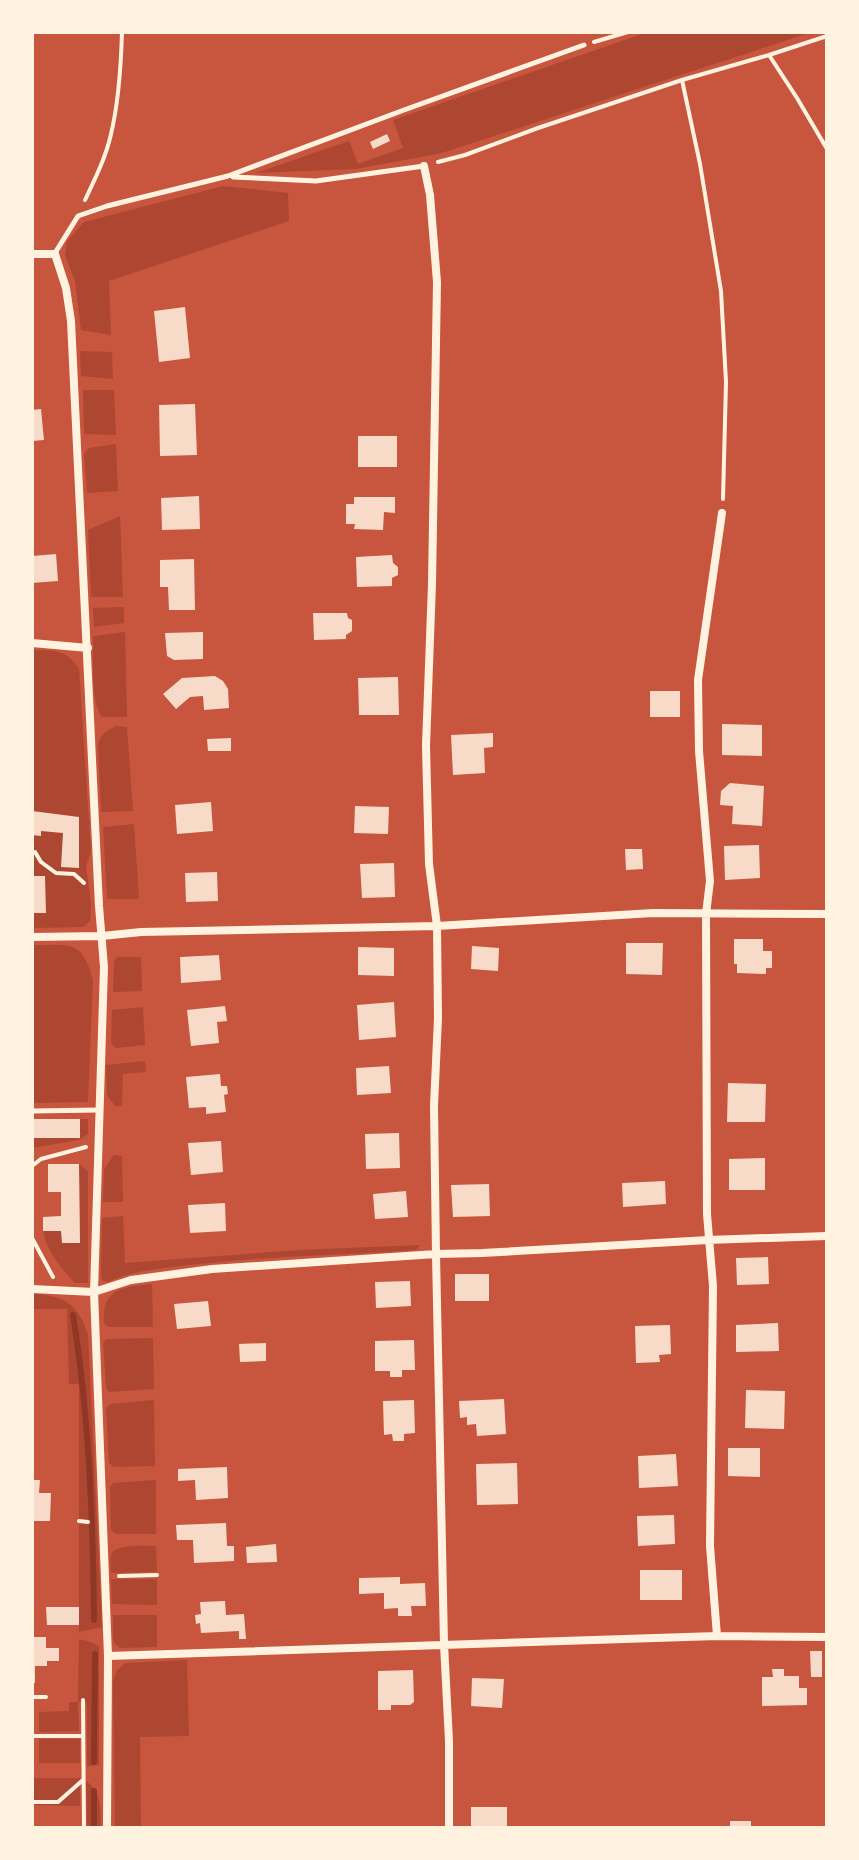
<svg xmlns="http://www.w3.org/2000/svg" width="859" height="1860" viewBox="0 0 859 1860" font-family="'DejaVu Sans',sans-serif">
<rect width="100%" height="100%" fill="#c8553d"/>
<path fill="#ae4732" d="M648 32H812L442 153 356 169 256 173 349 141 358 164 403 148 393 120Z
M223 186 288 193 289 221 109 281 111 335 81 330 75 281 65 256 67 241 84 222Z
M80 351 112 352 113 379 81 376Z
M83 390H114L116 435 84 434Z
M116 444 118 491 87 493 84 454 89 448Z
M120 516 123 597H91L88 530Z
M124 607V623L94 627 93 608Z
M125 632 127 717H102C90 703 94 656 93 636Z
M32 650C53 650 68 650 79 669L91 851 86 866 91 903 90 921 84 927 32 928Z
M117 726 127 727 133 811 101 812 98 745C101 734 106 730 117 726Z
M134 824 139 899H107L103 827Z
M32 945C70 945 83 939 93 981L88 1102 32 1103Z
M117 957H141L142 991 113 992 114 961Z
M143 1007 145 1045 116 1048 111 1043 112 1010Z
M145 1061 146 1072 123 1074 122 1106H115L107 1095 106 1065Z
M80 1119H88V1134L79 1140 32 1148V1138H79Z
M114 1155 122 1156 123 1202H103L104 1169Z
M79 1164 88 1171V1283H75C61 1268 47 1252 43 1231H62V1243H80Z
M123 1216 125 1263 299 1250 420 1245 416 1250C344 1255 271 1256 199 1264 168 1268 136 1269 108 1282L102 1280 101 1274 102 1218Z
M152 1284 153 1327H108L104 1323C101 1288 124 1287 152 1284Z
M32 1294C63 1295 79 1304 88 1335L102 1627 79 1632V1384H69L67 1309H32Z
M153 1338 154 1389 109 1392 106 1388 103 1342 107 1339Z
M154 1400 155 1466 114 1467 109 1463 106 1408 110 1404Z
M156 1480V1534H116L111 1530 110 1487 113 1483Z
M156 1546 157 1572 111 1573C111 1567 109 1558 112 1553 118 1544 146 1546 156 1546Z
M111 1579H157V1605L112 1604Z
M113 1615H157V1647L120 1648 113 1642Z
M79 1639 94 1643 99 1647V1765L87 1766V1702H78L79 1731 39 1732V1712L69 1711V1702H78Z
M187 1660 189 1736 140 1737 141 1828H115L113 1681 117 1670 126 1663Z
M39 1739H80V1763H39Z
M32 1778H80V1806L32 1805Z
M86 1781C103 1793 100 1809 101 1828H87Z"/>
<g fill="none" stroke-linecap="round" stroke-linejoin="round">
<path stroke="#8f3625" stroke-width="6" d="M73 1315C89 1415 93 1518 94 1620
M94 1762 95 1654
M94 1828V1791"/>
</g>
<path fill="#f7dbc8" d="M387 134 390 141 373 149 370 142Z
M185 307 190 358 159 362 154 311Z
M195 404 197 455 160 456 159 405Z
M41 409 44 440 32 441V410Z
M358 436H397V467H358Z
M199 496 200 529 162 530 161 498Z
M354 497H395V513L384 512 383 530 354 529 355 524H346V504H354Z
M56 554 58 581 32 583V556Z
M392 555 393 563 398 567V575L392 578V586L357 587 356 557Z
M194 559 195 610H169L168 587H160V560Z
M313 613H347L348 618 352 620V631L346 635V639L314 640Z
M203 632V659L174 660 167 656 165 633Z
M215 676 223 681 228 689 229 708 204 710 203 696 190 697 176 709 163 694 182 678Z
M398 677 399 715H359L358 678Z
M650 691H680V717H650Z
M722 724 762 725V756L722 755Z
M493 733V747L484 748 485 773 453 775 451 735Z
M231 738V751H208L207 739Z
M730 783 764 786 762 826 732 824 733 806 720 805 721 791Z
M211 802 213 831 177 834 175 805Z
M355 806 389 807 388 834 354 833Z
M32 811 79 817V868L61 867 63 833 41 831V836L32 835Z
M759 845 760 878 725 880 724 846Z
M625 849H642L643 869 626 870Z
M394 863 395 897 362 898 360 864Z
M217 872 218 901 186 902 185 873Z
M32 876H45L46 913H32Z
M734 939H763V951H772V968H766V974L737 973V964H734Z
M626 943H663L662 975 626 974Z
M472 946 499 948 498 971 471 969Z
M358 947 394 948V976L358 975Z
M219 955 221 980 181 983 180 957Z
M394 1002 396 1037 359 1040 357 1005Z
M225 1006 227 1021 217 1022 219 1043 191 1046 187 1010Z
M389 1066 391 1093 357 1095 356 1068Z
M220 1074 221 1086H227L228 1094 224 1095 226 1112 206 1114V1107L189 1108 186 1077Z
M728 1083 766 1084 765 1122H727Z
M32 1119H80V1138H32Z
M399 1133 400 1168 366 1169 365 1134Z
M221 1141 223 1172 191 1175 188 1143Z
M765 1158V1190H729V1159Z
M48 1164H79L80 1243H62L61 1231H43V1217L61 1216V1192H48Z
M665 1181 666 1204 623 1207 622 1183Z
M489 1184 490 1216 453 1217 451 1185Z
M406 1191 408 1217 375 1219 373 1194Z
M225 1203 226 1231 190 1233 188 1205Z
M768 1257 769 1284 737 1285 736 1258Z
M455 1274H489V1301H455Z
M410 1281 411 1306 376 1308 375 1282Z
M208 1301 211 1326 177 1329 174 1304Z
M778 1323 779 1351 736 1352V1325Z
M670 1325 671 1354 659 1355 660 1362 636 1363 635 1326Z
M414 1340 415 1370H402V1377H390V1371H375V1341Z
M266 1343V1361L240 1362 239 1344Z
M746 1390 785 1391 784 1429 745 1428Z
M504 1399 506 1434 477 1436 476 1424 467 1425V1417L460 1418 459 1401Z
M414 1400 415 1433 404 1434V1441H393L392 1434 384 1435 383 1401Z
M728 1448H760V1477L728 1476Z
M676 1454 678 1486 639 1488 638 1456Z
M517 1463 518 1504 477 1505 476 1464Z
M227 1467 228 1498 196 1500 195 1480 178 1481V1469Z
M32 1480H40L39 1493H51L50 1521H32Z
M674 1515 675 1544 638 1546 637 1516Z
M226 1523 227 1546H234V1561L194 1563 193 1540H177L176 1525Z
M276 1544 277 1562 247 1563 246 1547Z
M640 1570H682V1600H640Z
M400 1577V1584L425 1583 426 1606H411L412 1616H398V1608L384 1609V1593L359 1594V1578Z
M225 1601 226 1615 244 1614 246 1639H239V1631L201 1633 200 1623 196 1624 195 1615 201 1614 200 1602Z
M46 1607H79V1625H47Z
M32 1637H46V1648H59V1661H47V1666H35V1683H32Z
M810 1651H822V1677H811Z
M772 1669H784V1676H799V1688H807V1705L762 1706V1677H773Z
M413 1670 414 1702 410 1705H391V1710H378V1671Z
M472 1678 504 1679 502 1708 471 1706Z
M471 1807H507V1828H471Z
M730 1821H751V1828H730Z"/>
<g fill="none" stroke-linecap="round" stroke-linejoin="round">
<path stroke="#fff3e0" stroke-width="4" d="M594 42 628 32
M769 55 797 98 827 149
M682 80 700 164 721 291 726 382 723 499
M438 162 465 155 538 128 682 80 769 55 827 36
M85 200C95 179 106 157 111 134 119 101 121 66 122 32
M35 852 41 862 56 873 74 874 84 883
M32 1166 41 1159 86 1147
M32 1238 53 1277
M79 1521 88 1522
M119 1576 157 1575
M32 1697H46
M83 1700 84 1828
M33 1736H83
M32 1802H58L83 1780"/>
<path stroke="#fff3e0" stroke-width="5" d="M233 177 316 181 424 166
M55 253 78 216 107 206 228 176 404 110 584 45
M32 1111 99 1110"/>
<path stroke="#fff3e0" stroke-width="8" d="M424 166 430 195 437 282 432 584 426 746 429 864 437 926 438 1018 434 1106 436 1254 444 1644 449 1741V1828
M32 254H55L66 288 71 321 99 906 104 967 94 1292 108 1656 107 1828
M32 643 88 648
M32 937 102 936 141 932 437 926 653 913 827 914
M32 1289 94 1292 131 1280 212 1269 436 1254 482 1253 708 1240 827 1236
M717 1636 710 1546 713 1286 707 1214 706 914 710 881 699 751 698 680 722 513
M108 1656 717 1636 827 1637"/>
</g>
<rect width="859" height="1860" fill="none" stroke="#fff3e0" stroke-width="68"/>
</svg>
